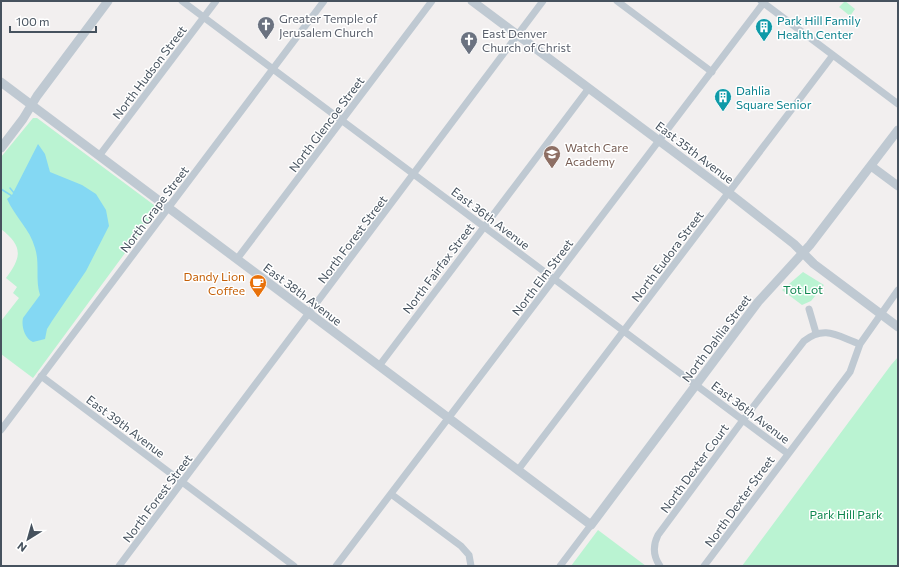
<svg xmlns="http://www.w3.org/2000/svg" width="899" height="567" viewBox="0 0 899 567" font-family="Commissioner,sans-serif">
<rect width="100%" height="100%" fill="#f2efef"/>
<path fill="#baf3d2" d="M845 1 855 9 850 16 839 7Z
M33 118H37L154 205 156 211 33 378 1 354V321L19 298 13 293 17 287 6 278C22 257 23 246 1 229V157Z
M803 272 824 285 811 301 802 305 782 290Z
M898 357V566H742L891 365Z
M598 530 646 566H571Z"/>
<path fill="#84d8f3" d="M38 144 45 154 50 172 82 185 96 194 106 210 109 226 86 271 52 321 47 329 45 339 33 342C25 339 21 326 23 318L40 295C35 280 40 263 35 248 30 229 15 217 7 199L12 195Z"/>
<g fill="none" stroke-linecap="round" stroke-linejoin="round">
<path stroke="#84d8f3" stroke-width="1.5" d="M10 188 14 193
M1 189 12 196"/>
<path stroke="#bfc9d2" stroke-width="7" d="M182 1 787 453
M617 1 712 72
M761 1 898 104
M99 156 216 1
M237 259 432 1
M809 309 816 333
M379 366 589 88
M41 376 294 566
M1 430 324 1
M518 470 833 55
M391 494 461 546 469 555 471 566
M119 566 543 1
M336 566 765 1
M560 566 591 525
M660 566C653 556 653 545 658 535L743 420 804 341C825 325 837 336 860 344
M704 566 850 372 860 344 898 290"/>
<path stroke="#bfc9d2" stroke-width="9" d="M472 1 729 193 794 244 814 264 898 327
M1 82 591 525 758 302 810 245 898 130
M1 148 23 119 37 96 108 1
M871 166 898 186"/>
</g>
<defs>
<symbol id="church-pin" viewBox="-11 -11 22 30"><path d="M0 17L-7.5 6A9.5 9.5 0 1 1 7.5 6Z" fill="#6b7280" stroke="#fff"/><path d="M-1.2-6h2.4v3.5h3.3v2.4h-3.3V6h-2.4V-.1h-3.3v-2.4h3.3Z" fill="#fff"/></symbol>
<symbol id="building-pin" viewBox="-11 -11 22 30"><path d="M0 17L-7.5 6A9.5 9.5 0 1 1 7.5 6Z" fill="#0f9aa8" stroke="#fff"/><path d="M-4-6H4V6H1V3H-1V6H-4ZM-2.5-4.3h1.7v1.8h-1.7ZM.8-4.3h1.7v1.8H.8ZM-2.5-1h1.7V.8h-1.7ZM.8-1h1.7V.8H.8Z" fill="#fff"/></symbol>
<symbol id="school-pin" viewBox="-11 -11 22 30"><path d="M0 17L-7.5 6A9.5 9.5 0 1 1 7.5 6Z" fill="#8d6e63" stroke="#fff"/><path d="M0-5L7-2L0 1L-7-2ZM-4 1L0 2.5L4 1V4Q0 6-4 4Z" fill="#fff"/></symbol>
<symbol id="cafe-pin" viewBox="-11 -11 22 30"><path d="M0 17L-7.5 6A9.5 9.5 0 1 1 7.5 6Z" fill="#e8710a" stroke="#fff"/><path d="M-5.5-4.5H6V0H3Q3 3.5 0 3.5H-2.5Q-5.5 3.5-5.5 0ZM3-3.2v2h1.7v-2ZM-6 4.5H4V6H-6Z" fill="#fff"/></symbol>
</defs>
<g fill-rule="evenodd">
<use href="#church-pin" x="256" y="15" width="20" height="27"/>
<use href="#building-pin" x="754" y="17" width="20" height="27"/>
<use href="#church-pin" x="459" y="30" width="20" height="27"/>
<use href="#building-pin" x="713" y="87" width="20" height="27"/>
<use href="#school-pin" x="542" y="144" width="20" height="27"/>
<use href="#cafe-pin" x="248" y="273" width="20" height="27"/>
</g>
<g text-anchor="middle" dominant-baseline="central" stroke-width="3" stroke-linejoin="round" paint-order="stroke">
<g font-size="12" fill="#5b616d" stroke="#fff" text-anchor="start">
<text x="279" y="18">Greater Temple of<tspan x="279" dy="14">Jerusalem Church</tspan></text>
<text x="482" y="33">East Denver<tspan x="482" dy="14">Church of Christ</tspan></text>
</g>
<g font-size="12" fill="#0d838f" stroke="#fff" text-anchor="start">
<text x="777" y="20">Park Hill Family<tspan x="777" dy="14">Health Center</tspan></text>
<text x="736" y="90">Dahlia<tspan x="736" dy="14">Square Senior</tspan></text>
</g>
<g font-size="12" fill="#46525e" stroke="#fff">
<text transform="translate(149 72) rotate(-53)">North Hudson Street</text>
<text transform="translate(326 124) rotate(-53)">North Glencoe Street</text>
<text transform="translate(695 152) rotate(37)">East 35th Avenue</text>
<text transform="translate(154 209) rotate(-53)">North Grape Street</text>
<text transform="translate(491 218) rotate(37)">East 36th Avenue</text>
<text transform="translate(352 239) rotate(-53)">North Forest Street</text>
<text transform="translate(667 256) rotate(-53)">North Eudora Street</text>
<text transform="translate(438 268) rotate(-53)">North Fairfax Street</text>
<text transform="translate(542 277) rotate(-53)">North Elm Street</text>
<text transform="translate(303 294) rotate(37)">East 38th Avenue</text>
<text transform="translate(716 338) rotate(-53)">North Dahlia Street</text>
<text transform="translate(751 412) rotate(37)">East 36th Avenue</text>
<text transform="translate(126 426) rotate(37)">East 39th Avenue</text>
<text transform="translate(694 468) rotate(-54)">North Dexter Court</text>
<text transform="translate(157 498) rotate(-53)">North Forest Street</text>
<text transform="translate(739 501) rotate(-54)">North Dexter Street</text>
</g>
<g font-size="12" fill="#785e54" stroke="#fff" text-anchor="start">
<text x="565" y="147">Watch Care<tspan x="565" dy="14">Academy</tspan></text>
</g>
<g font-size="12" fill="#c56008" stroke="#fff" text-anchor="end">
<text x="245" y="276">Dandy Lion<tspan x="245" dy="14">Coffee</tspan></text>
</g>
<g font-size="12" fill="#0f8750" stroke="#fff">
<text x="803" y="289">Tot Lot</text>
<text x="846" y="514">Park Hill Park</text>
</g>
</g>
<rect width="899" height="567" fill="none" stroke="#46525e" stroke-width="4"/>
<g transform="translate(28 539) rotate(217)" stroke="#ffffff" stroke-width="3" paint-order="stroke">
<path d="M0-3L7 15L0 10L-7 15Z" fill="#46525e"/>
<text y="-6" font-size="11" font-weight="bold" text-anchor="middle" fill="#46525e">N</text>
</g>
<path d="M10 26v6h86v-6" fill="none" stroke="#46525e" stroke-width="2"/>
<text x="16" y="26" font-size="12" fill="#46525e" stroke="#ffffff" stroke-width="3" paint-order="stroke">100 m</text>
</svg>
